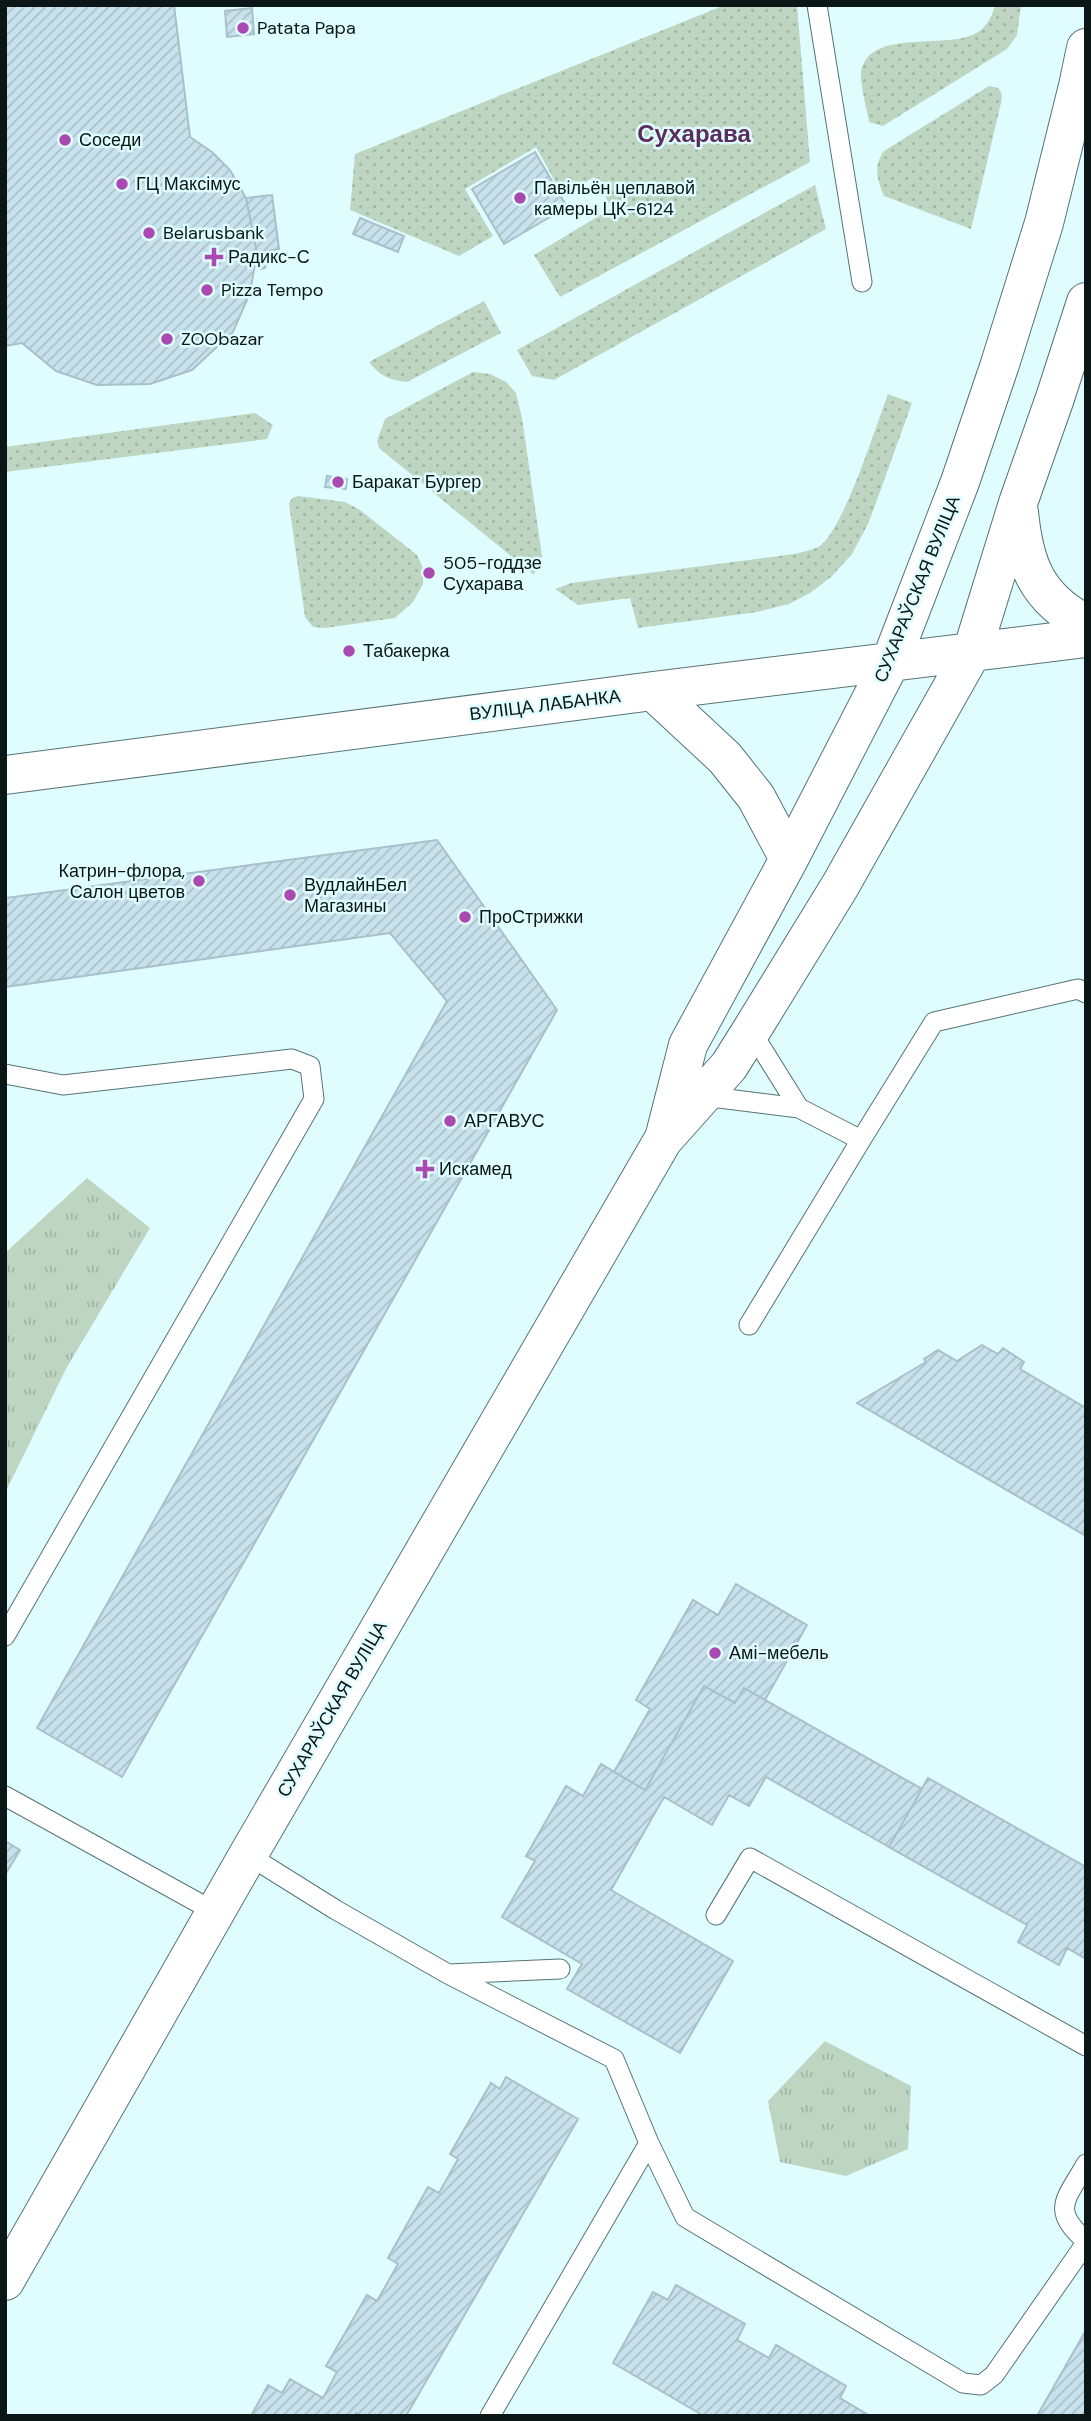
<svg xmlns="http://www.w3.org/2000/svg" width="1091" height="2421" viewBox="0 0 1091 2421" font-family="'DM Sans',sans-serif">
<defs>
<pattern id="grass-dots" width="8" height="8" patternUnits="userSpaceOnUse" patternTransform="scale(1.75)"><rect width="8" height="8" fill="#bed5c2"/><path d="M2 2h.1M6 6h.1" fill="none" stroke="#a2b6a6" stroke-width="1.8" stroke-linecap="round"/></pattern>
<pattern id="park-tufts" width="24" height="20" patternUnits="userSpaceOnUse" patternTransform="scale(1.75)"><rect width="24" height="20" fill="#bed5c2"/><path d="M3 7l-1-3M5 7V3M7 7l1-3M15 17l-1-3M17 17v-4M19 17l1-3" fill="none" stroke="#a2b6a6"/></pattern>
<pattern id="building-hatch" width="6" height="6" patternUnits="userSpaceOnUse" patternTransform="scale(1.75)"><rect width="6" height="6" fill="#c8e2ed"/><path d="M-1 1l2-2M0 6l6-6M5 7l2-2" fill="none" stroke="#aac1ca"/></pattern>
</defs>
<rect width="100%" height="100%" fill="#dffdff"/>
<path fill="url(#grass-dots)" d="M725 5H797L810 162 560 297 534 255 612 208 594 177 563 196 536 147 465 189 493 236 459 256 350 210 355 154Z
M995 5H1021L1017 35 1007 49 883 126 869 122C867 109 860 85 861 73 868 24 955 54 982 29 989 22 993 14 995 5Z
M989 86 998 88 1002 94 1001 103 971 229 884 196C877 179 873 166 884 151Z
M815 185 826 229 554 380 532 376 517 350Z
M484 301 501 333 407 382C389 380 380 376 369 362Z
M473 372 490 374 506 382 516 393 522 418 542 556 534 575 379 448 377 441 385 419Z
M888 394 912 403 869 522 852 554 831 577 810 593 789 604 757 612 638 628 630 598 578 605 555 589 571 583 794 554C802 552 813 550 820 546 844 528 876 426 888 394Z
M255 413 273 425 267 439 5 472V447Z
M298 496 345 502 360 510 417 555 423 568V584L413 602 395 618 325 628 313 627 305 617 289 504 292 498Z"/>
<path fill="url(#park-tufts)" d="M87 1178 150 1228 67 1367 5 1493V1253Z
M825 2041 911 2086 908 2149 846 2176 780 2162 768 2101Z"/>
<path fill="url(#building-hatch)" stroke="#a7c0cb" stroke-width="2" d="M5 5H174L190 137 212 152 230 170 246 198 257 253 250 293 233 332 192 370 150 384 97 385 56 371 22 343 5 346Z
M252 8 254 34 227 37 225 11Z
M535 152 567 207 504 244 472 189Z
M272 195 279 249 257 253 246 198Z
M360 218 404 236 398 252 353 234Z
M263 260 266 264 265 268 261 269 258 266 259 261Z
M327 476 347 479 346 489 325 487Z
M437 840 557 1010 122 1777 37 1728 447 1001 390 933 5 987V898Z
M982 1345 998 1354 1003 1348 1024 1362 1020 1369 1086 1408V1536L857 1403 926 1362 924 1359 938 1350 957 1361Z
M736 1584 807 1625 765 1700 744 1688 735 1703 704 1686 645 1790 614 1772 650 1709 636 1700 693 1600 718 1615Z
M704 1686 735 1703 744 1688 922 1789 889 1847 766 1777 749 1806 729 1795 712 1825 664 1797 611 1890 733 1961 680 2053 567 1989 582 1964 502 1917 535 1861 526 1856 566 1786 583 1796 601 1764 645 1790Z
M928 1778 1086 1867V1959L1067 1948 1059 1965 1018 1942 1027 1925 889 1847Z
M5 1841 20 1850 5 1875Z
M506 2077 578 2119 406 2416H360L356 2413 355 2416H251L268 2385 282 2393 290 2379 323 2398 337 2372 326 2366 367 2295 377 2301 398 2264 388 2258 428 2187 439 2193 458 2159 450 2154 491 2083 500 2089Z
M676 2285 745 2324 737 2340 769 2358 776 2345 846 2386 840 2398 870 2416H704L613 2363 653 2292 668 2300Z
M1086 2330V2416H1037Z"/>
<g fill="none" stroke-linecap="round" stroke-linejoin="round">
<defs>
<path id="service" d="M817 5 862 282
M751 1031 799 1108
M5 1074 63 1085 292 1059 310 1066 314 1099 5 1636
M703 1096 799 1108 861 1140 934 1022 1078 989 1086 993
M749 1325 861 1140
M5 1796 215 1912
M248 1855 336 1910 448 1974 614 2059 649 2143 685 2217 963 2383 981 2385 994 2375 1086 2243
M716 1915 750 1858 1086 2046
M449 1974 560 1969
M1086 2164C1066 2200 1050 2209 1086 2241
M490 2416 649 2143"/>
<path id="secondary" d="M1019 512C1024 564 1036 598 1086 624
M653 691 725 758 756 797 789 859
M5 775 653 691 1086 638
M665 1135 688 1045 789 859 891 661 960 482 1000 364 1044 223 1078 86 1086 48
M5 2281 248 1855 663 1140 729 1066 751 1031 840 886 972 652 1018 503 1055 398 1086 302"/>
</defs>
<use href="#service" stroke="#587375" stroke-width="21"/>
<use href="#secondary" stroke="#587375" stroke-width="40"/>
<use href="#service" stroke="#fff" stroke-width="19"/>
<use href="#secondary" stroke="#fff" stroke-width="38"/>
</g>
<g fill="#aa49b0" stroke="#dffdff" stroke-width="2.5">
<circle cx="243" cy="28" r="7"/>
<circle cx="65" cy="140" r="7"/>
<circle cx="122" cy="184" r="7"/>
<circle cx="520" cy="198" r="7"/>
<circle cx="149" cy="233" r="7"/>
<path d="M210.5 246.5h7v7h7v7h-7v7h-7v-7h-7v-7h7z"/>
<circle cx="207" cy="290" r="7"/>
<circle cx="167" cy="339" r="7"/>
<circle cx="338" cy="482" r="7"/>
<circle cx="429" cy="573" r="7"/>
<circle cx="349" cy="651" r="7"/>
<circle cx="199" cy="881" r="7"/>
<circle cx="290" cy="895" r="7"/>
<circle cx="465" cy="917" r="7"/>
<circle cx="450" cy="1121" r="7"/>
<path d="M421.5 1158.5h7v7h7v7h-7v7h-7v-7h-7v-7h7z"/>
<circle cx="715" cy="1653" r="7"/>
</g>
<g text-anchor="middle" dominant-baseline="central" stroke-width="5" stroke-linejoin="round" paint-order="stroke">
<g font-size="18" fill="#0b1616" stroke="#dffdff" text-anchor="start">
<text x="257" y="28">Patata Papa</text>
<text x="79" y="140">Соседи</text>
<text x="136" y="184">ГЦ Максімус</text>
<text x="534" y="188">Павільён цеплавой<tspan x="534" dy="21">камеры ЦК-6124</tspan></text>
<text x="163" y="233">Belarusbank</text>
<text x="228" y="257">Радикс-С</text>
<text x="221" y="290">Pizza Tempo</text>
<text x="181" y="339">ZOObazar</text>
<text x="352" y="482">Баракат Бургер</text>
<text x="443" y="563">505-годдзе<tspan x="443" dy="21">Сухарава</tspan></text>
<text x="363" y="651">Табакерка</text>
<text x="185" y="871" text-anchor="end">Катрин-флора,<tspan x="185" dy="21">Салон цветов</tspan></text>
<text x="304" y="885">ВудлайнБел<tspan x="304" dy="21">Магазины</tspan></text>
<text x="479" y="917">ПроСтрижки</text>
<text x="464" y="1121">АРГАВУС</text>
<text x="439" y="1169">Искамед</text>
<text x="729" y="1653">Амі-мебель</text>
</g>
<g font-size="18" fill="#0b1616" stroke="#dffdff">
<text transform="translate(917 589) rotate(-68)">СУХАРАЎСКАЯ ВУЛІЦА</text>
<text transform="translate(545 705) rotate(-7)">ВУЛІЦА ЛАБАНКА</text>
<text transform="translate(332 1709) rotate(-60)">СУХАРАЎСКАЯ ВУЛІЦА</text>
</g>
<g font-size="24" font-weight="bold" fill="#5c2c5e" stroke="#dffdff">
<text x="694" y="133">Сухарава</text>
</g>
</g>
<rect width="1091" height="2421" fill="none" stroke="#0b1616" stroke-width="14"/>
</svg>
